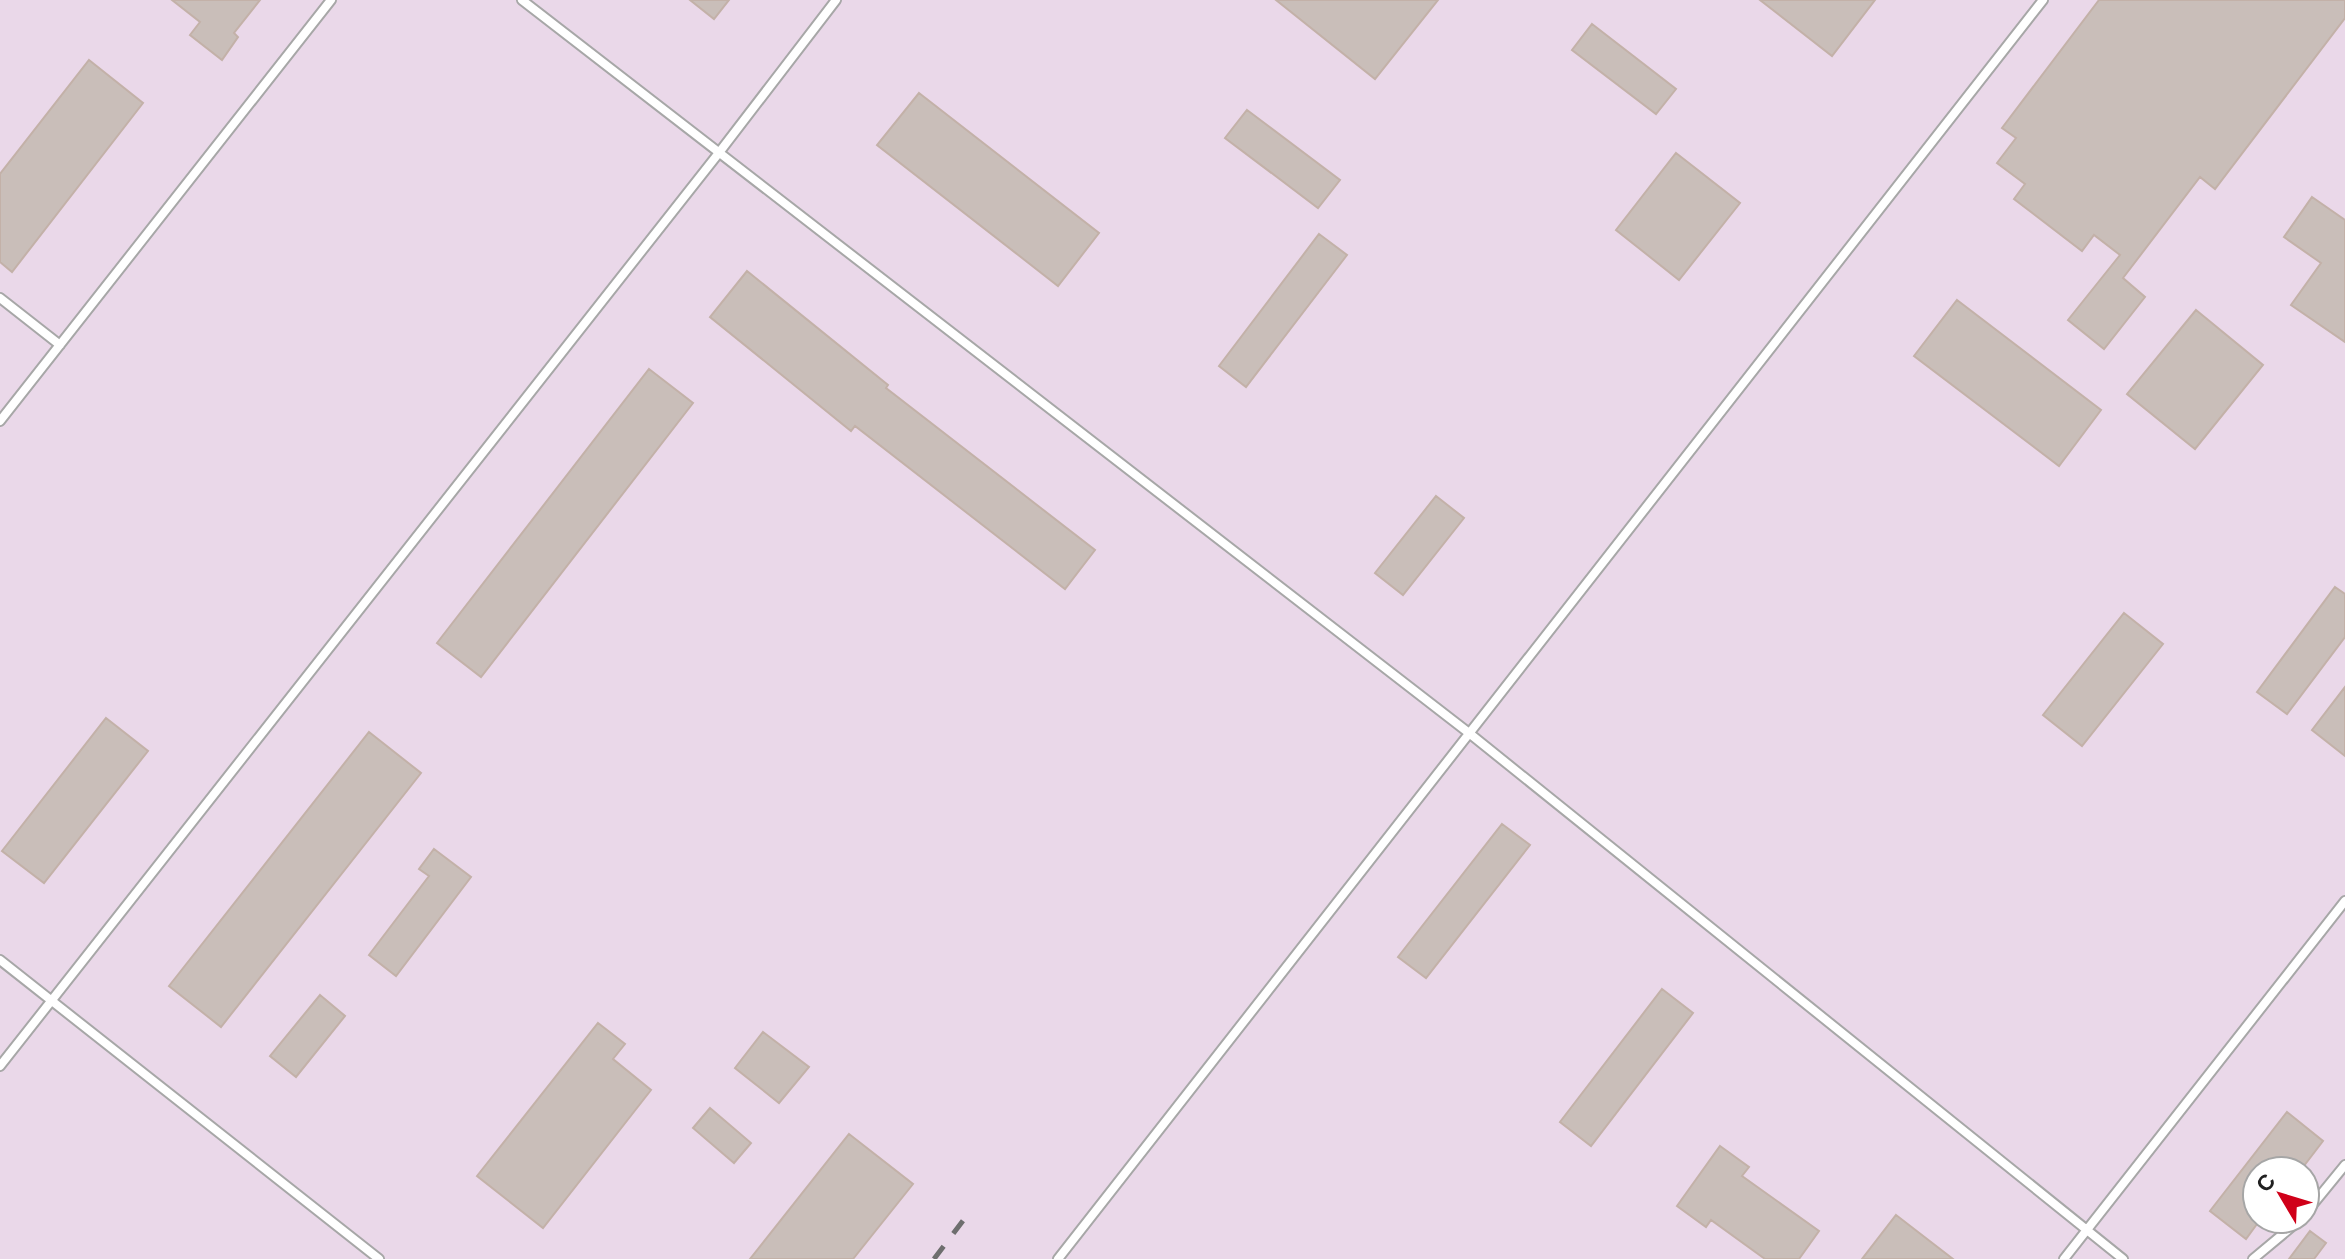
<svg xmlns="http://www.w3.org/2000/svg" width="2345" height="1259" viewBox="0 0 2345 1259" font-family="'Work Sans',sans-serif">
<rect width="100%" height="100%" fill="#f1ece6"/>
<path fill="#ead8e9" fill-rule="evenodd" d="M0 0H2345V1259H0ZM2257 1171H2305V1219H2257Z"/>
<path fill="#c9beb9" stroke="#c3b1a8" stroke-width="2" d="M172 0H260L234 33 238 37 222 60 190 35 200 22Z
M690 0H729L714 19Z
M1276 0H1438L1375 79Z
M1760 0H1875L1832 56Z
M2099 0H2345V18L2215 189 2200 177 2123 278 2145 297 2104 349 2068 320 2120 255 2094 235 2082 251 2014 199 2025 184 1997 163 2016 138 2002 128Z
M1592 24 1676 89 1656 114 1572 50Z
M89 60 143 103 12 272 0 262V174Z
M919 93 1099 233 1058 286 877 145Z
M1247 110 1340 180 1318 208 1225 138Z
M1676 153 1740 203 1679 280 1616 230Z
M2312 197 2345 220V342L2291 305 2321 263 2284 237Z
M1319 234 1347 255 1246 387 1219 366Z
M747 271 888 385 886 388 1095 550 1065 589 855 426 851 431 710 317Z
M1957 300 2101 410 2059 466 1914 356Z
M2196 310 2263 365 2195 449 2127 394Z
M649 369 693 403 481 677 437 643Z
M1436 496 1464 518 1403 595 1375 573Z
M2335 587 2345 594V637L2287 714 2257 692Z
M2124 613 2163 644 2082 746 2043 715Z
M2345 687V756L2312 730Z
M106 718 148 751 44 883 2 851Z
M369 732 421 773 221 1027 169 986Z
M1502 824 1530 845 1426 978 1398 957Z
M434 849 471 877 396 976 369 955 429 876 419 869Z
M1662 989 1693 1013 1591 1146 1560 1122Z
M320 995 345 1016 296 1077 270 1056Z
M598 1023 625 1044 613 1059 651 1090 543 1228 477 1176Z
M763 1032 809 1067 779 1103 735 1068Z
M710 1108 751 1143 734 1163 693 1128Z
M2287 1112 2323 1141 2300 1171H2257V1224L2246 1239 2210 1211Z
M849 1134 913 1184 853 1259H750Z
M1720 1146 1749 1167 1742 1176 1819 1231 1799 1259H1765L1711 1220 1706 1227 1677 1206Z
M1896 1215 1953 1259H1862Z
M2310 1231 2326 1243 2314 1259H2289Z"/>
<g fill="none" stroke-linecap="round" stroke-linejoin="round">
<defs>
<path id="lane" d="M522 0 1469 733 2123 1259
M0 298 60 345
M0 421 331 0
M0 960 379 1259
M0 1066 718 154 836 0
M2305 1214 2345 1165
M1058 1259 2043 0
M2064 1259 2345 901
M2253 1259 2301 1219"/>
</defs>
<use href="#lane" stroke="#a7a7a7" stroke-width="12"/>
<use href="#lane" stroke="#fff" stroke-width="8"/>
<path stroke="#6e6e6e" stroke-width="5" stroke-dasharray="16 16" stroke-linecap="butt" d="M934 1259 968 1214"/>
</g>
<g transform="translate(2281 1195) rotate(308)"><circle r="38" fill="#ffffff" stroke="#a6a6a6" stroke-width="2"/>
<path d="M0-6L14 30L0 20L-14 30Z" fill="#d00019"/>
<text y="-12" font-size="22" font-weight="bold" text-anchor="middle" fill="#202020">С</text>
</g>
</svg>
